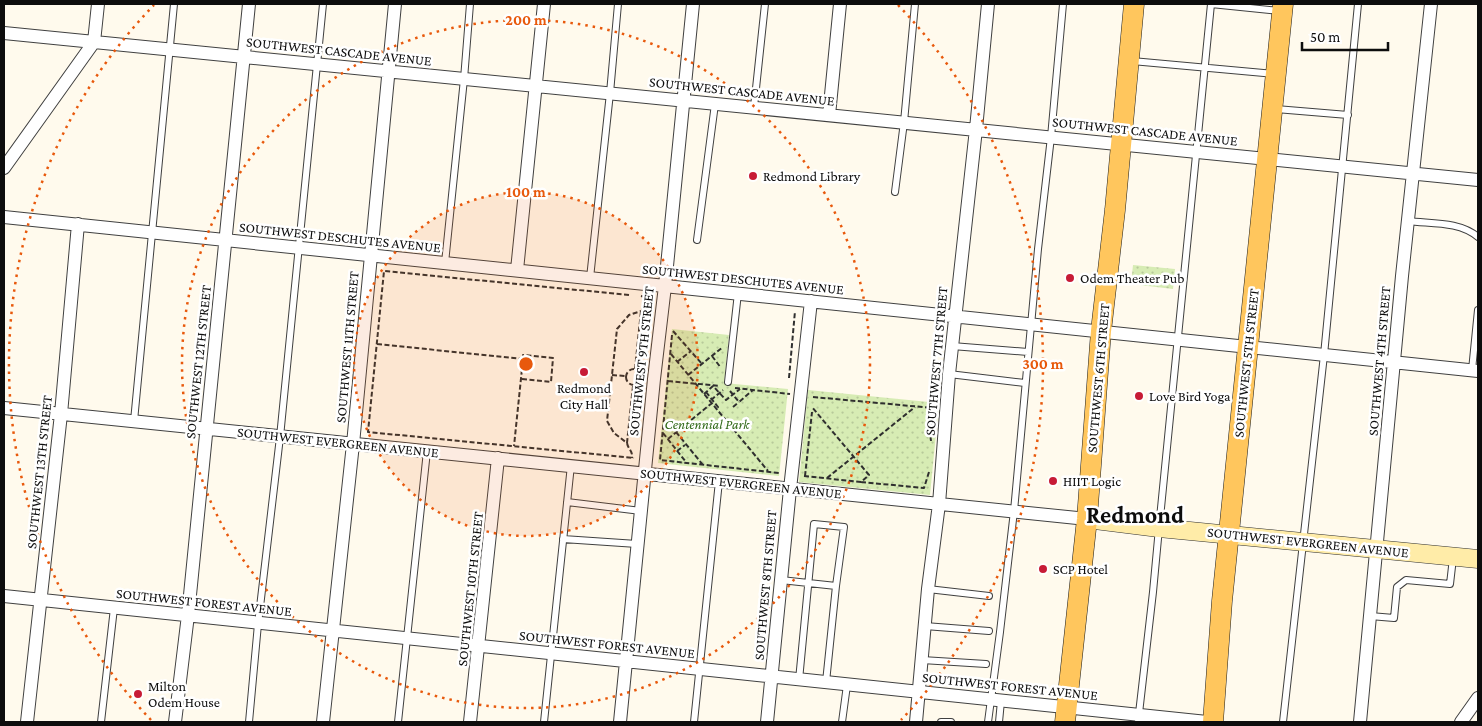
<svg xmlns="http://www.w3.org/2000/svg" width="1482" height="726" viewBox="0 0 1482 726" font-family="'Crimson Pro',serif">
<defs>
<pattern id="park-dots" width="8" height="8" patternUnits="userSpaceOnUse" patternTransform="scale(1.25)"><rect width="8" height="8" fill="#d7ecb4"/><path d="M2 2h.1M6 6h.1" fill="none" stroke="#b7c99a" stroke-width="1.8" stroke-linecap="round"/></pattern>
</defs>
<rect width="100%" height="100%" fill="#fffaed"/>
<path fill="url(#park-dots)" d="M1133 265 1175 269 1173 289 1131 284Z
M672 329 729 335 724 383 788 389 779 476 658 463Z
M808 390 939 403 930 495 799 482Z"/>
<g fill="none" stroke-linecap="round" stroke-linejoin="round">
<defs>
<path id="lane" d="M1211 4 1280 11
M1132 61 1274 74
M754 107 765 4
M1276 109 1348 115
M895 192 904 122 915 4
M1408 221C1431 224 1459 221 1478 237
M697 240 715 104
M445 263 464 79 470 4
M590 278 610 93 618 4
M952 346 1028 352
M1472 370 1478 310
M949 374 1025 383
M728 382 738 293
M134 421 174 4
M567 502 641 511
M563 539 637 544
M781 580 836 586
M928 589 989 596
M1370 616 1394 618 1397 587 1406 580 1450 584 1453 558
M925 626 989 631
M922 660 986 664
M799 680 814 524 844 527 836 586 826 682
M101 722 114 608
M249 722 258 624 280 437 323 4
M398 722 427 451
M544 722 571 465
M694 722 719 481
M842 722 847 685
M941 722H951
M988 722 1000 632 1014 511 1038 249 1051 137 1063 4
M999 722 1001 701
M1138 722 1153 592 1159 528 1211 4
M1283 722 1324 355 1358 4"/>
<path id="street" d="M4 33 1478 180
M829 115 840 4
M4 168 94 42 98 4
M4 217 1478 371
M517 270 544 4
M4 408 1087 519
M4 596 1207 722
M27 722 61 414 78 224
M175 722 188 615 249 4
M323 722 353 444 395 4
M470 722 498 458
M620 722 654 379 665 286 693 4
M767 722 790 489 811 301
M916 722 928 589 939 504 949 374 976 129 988 4
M1360 722 1402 276 1431 4
M1461 722 1478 698"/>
<path id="secondary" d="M1087 519 1159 528 1478 559"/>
<path id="primary" d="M1065 722 1087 519 1101 331 1115 210 1134 4
M1213 722 1222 601 1283 4"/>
</defs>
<use href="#lane" stroke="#404040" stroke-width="8"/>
<use href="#street" stroke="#404040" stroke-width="14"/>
<use href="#secondary" stroke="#2f2f2f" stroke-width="19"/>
<use href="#primary" stroke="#1e1e1e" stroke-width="21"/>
<path stroke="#2f2f2f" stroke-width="2" stroke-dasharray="5 2.5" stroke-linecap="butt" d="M629 295 384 271 368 432 634 458
M641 296 653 299
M673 331 702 364
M672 335 660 460 779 473
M377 344 523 359 514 446
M671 354 768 471
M712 356 721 368
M677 362 691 351
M626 377a8 8 0 1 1 16 0a8 8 0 1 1-16 0Z
M635 369 641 311 646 305 649 298
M612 375 625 376
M688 375 723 347
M789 378 795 311
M522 379 551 382 553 358 523 355V359
M668 381 720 386
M633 386 627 443 614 433 607 421 617 329 629 315 641 311
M735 388 790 394
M730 391 739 402 753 390
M706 392 718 407 716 409
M704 394 713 386 726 400 740 389
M813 397 933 408 930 433 931 441
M711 400 723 390
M733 407 739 402
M676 432 703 465
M663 433 686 462
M668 439 712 403
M627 443C628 449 633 451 632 458
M677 451 685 445
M804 476 861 482 869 475 812 407
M805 476 812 412
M827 478 915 407
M861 482 924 488 929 472"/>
<use href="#lane" stroke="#fff" stroke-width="6"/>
<use href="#street" stroke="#fff" stroke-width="12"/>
<use href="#secondary" stroke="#ffeca8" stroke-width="18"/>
<use href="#primary" stroke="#ffc65d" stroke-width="20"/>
</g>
<circle cx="526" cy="364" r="172" fill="#e8590c" fill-opacity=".12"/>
<g fill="none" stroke="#e8590c" stroke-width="2.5" stroke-dasharray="2.5 5">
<circle cx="526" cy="364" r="172"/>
<circle cx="526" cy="364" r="344"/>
<path d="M151 720A517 517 0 0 1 154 5M898 5A517 517 0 0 1 901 720"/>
</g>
<g fill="#c71b36" stroke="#fff" stroke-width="2">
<circle cx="753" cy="176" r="5"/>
<circle cx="1070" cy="278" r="5"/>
<circle cx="584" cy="372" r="5"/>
<circle cx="1139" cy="396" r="5"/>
<circle cx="1053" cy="481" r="5"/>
<circle cx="1043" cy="569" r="5"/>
<circle cx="138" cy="694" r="5"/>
</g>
<g text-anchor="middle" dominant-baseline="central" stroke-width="5" stroke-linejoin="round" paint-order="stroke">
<g font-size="14" fill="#0d0d0d" stroke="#fff">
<text transform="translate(339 51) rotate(6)">SOUTHWEST CASCADE AVENUE</text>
<text transform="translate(742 91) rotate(6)">SOUTHWEST CASCADE AVENUE</text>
<text transform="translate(1145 131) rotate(6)">SOUTHWEST CASCADE AVENUE</text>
<text transform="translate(340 237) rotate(6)">SOUTHWEST DESCHUTES AVENUE</text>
<text transform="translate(743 279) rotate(6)">SOUTHWEST DESCHUTES AVENUE</text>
<text transform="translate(347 347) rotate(-85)">SOUTHWEST 11TH STREET</text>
<text transform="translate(641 361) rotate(-84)">SOUTHWEST 9TH STREET</text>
<text transform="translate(936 361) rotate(-85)">SOUTHWEST 7TH STREET</text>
<text transform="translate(1379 361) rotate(-85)">SOUTHWEST 4TH STREET</text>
<text transform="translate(198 362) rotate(-84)">SOUTHWEST 12TH STREET</text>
<text transform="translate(1246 363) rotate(-84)">SOUTHWEST 5TH STREET</text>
<text transform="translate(1098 378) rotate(-85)">SOUTHWEST 6TH STREET</text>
<text transform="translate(338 442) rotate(6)">SOUTHWEST EVERGREEN AVENUE</text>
<text transform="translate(39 472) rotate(-84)">SOUTHWEST 13TH STREET</text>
<text transform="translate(741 483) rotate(6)">SOUTHWEST EVERGREEN AVENUE</text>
<text transform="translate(1308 542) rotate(6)">SOUTHWEST EVERGREEN AVENUE</text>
<text transform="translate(765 585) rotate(-85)">SOUTHWEST 8TH STREET</text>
<text transform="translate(470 589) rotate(-84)">SOUTHWEST 10TH STREET</text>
<text transform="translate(204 602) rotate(6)">SOUTHWEST FOREST AVENUE</text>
<text transform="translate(607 644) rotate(6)">SOUTHWEST FOREST AVENUE</text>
<text transform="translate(1010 686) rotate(6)">SOUTHWEST FOREST AVENUE</text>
</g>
<g font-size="14" fill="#0d0d0d" stroke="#fff" text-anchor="start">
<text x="763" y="176">Redmond Library</text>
<text x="1080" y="278">Odem Theater Pub</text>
<text x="584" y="388" text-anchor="middle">Redmond<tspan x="584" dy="16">City Hall</tspan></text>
<text x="1149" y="396">Love Bird Yoga</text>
<text x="1063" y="481">HIIT Logic</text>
<text x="1053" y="569">SCP Hotel</text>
<text x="148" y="686">Milton<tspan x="148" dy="16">Odem House</tspan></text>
</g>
<g font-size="14" font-style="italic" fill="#326a19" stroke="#fff">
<text x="707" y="424">Centennial Park</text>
</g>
<g font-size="24" font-weight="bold" fill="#0d0d0d" stroke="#fff">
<text x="1135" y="514">Redmond</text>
</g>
</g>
<circle cx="526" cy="364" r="8" fill="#e8590c" stroke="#fff" stroke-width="2.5"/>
<g font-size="15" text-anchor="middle" font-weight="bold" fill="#e8590c" stroke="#fff" stroke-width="5" stroke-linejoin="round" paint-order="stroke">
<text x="526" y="25">200 m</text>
<text x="526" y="197">100 m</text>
<text x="1043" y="369">300 m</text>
</g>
<rect width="1482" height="726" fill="none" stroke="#0d0d0d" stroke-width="10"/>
<path d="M1302 42v8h86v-8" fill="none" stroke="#0d0d0d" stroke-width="2.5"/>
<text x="1310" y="42" font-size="15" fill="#0d0d0d" stroke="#ffffff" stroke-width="4" paint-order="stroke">50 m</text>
</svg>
